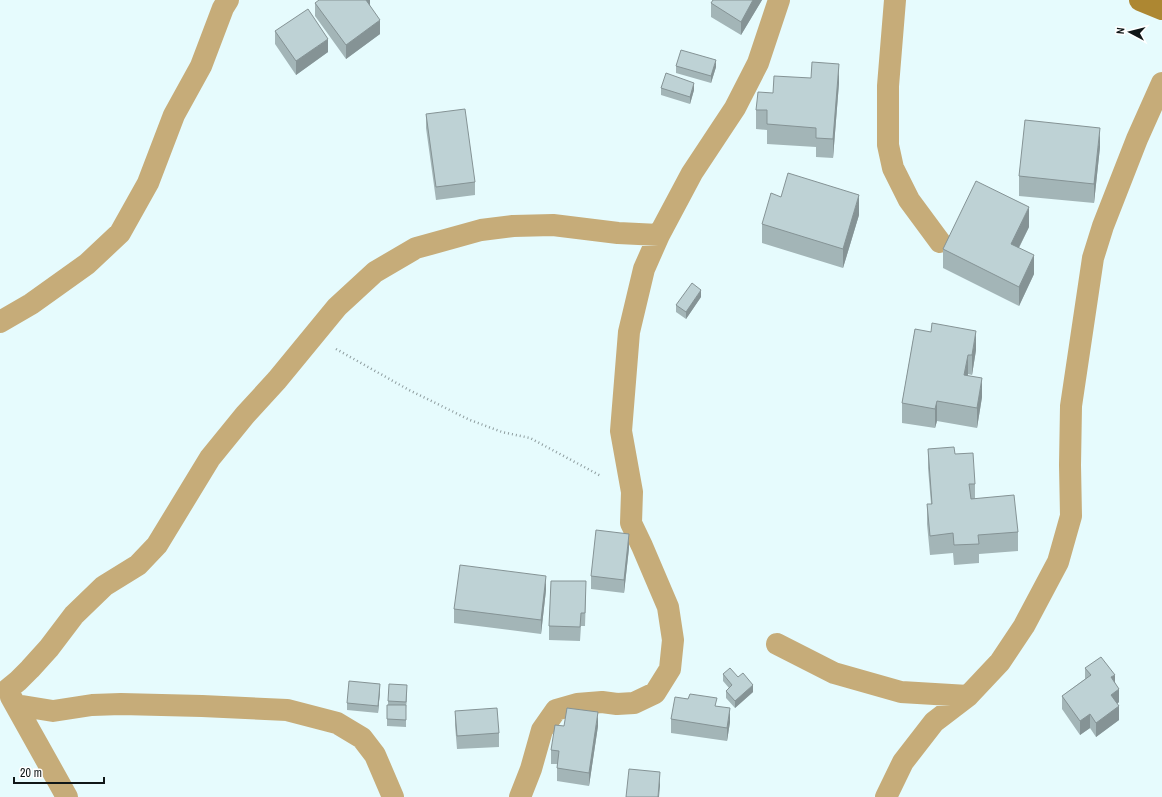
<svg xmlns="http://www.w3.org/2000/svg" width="1162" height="797" viewBox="0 0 1162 797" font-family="'Archivo Narrow',sans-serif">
<rect width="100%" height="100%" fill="#e6fbfd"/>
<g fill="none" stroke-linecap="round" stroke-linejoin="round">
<path stroke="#8e9d9f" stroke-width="2.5" stroke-dasharray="1 3" stroke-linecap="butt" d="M336 349 409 390 470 420 502 432 530 438 601 476"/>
<path stroke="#c6ac79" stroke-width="22" d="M895 0 888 86V145L893 168 909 200 940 242
M0 322 31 304 87 264 120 233 148 183 174 115 201 66 223 8 228 0
M777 644 834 673 901 692 968 696
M7 690 18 681 30 669 49 648 74 615 104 586 138 565 157 545 210 458 245 415 277 380 337 307 375 272 416 248 481 230 513 226 553 225 618 233 659 235
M11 697 67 797
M16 705 53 711 92 705 121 704 202 706 287 710 337 723 362 738 375 755 393 797
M520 797 531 769 542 730 556 710 577 704 602 702 617 704 634 703 655 693 670 669 673 640 668 607 642 546 631 523 632 492 621 431 629 332 644 269 659 235 692 173 735 108 758 63 779 0
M886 797 903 762 934 722 968 696 1000 662 1024 626 1058 562 1071 516 1070 465 1071 406 1093 258 1103 226 1137 139 1162 83"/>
<path stroke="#ad8732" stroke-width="22" d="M1140 0 1162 9"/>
</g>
<path fill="#a3b5b7" d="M370 0V6L380 34 346 59 315 16V3Z
M713 0H762L741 35 711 17V3Z
M275 31 328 52 296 75 275 44Z
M676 66 716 67 711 83 676 73Z
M839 83 833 158 816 157V147L767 144V130L756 129V110L773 93Z
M661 88 694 90 690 104 661 95Z
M426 114 475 182V195L436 200 426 128Z
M1100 147 1094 203 1019 196V176Z
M781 197 859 215 843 268 762 243V224Z
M1029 227 1019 248 1034 274 1019 306 943 268V249Z
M701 297 686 319 676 312V305Z
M915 329 976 350 972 375 968 374V376L982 397 977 428 937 421 935 428 902 423V403Z
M928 449 955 454 975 484V499L1018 532V551L979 554V563L954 565 953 553 930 555 927 524V504H931L928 468Z
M629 548 624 593 591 589V576Z
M546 590 541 634 454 623V609Z
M586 595 585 626H581L580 641 549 640V626Z
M1085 668 1115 682 1119 702 1117 704 1119 720 1096 737 1090 728 1080 735 1062 709V696L1085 679Z
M723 674 738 677 753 692 735 708 726 698V691L729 688 723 681Z
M380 691 378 713 347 710V703Z
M407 692 406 705V727L387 726V705H388V701Z
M717 706 730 722 727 741 671 733V719Z
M455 711 499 733V747L457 749 455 725Z
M564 726H598L589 786 557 781V764H551V750Z"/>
<path fill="#859395" d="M363 0H370V6Z
M753 0H762L741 35V22Z
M380 20V34L346 59V45Z
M328 39V52L296 75V61Z
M716 60V67L711 83V76Z
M839 64V83L833 158V139Z
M694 83V90L690 104V97Z
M1100 128V147L1094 203V184Z
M859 195V215L843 268V249Z
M1029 207V227L1011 263V244Z
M1034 255V274L1019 306V287Z
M701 290V297L686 319V312Z
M976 331V350L972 375V355Z
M968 355V374L964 395V375Z
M982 378V397L977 428V408Z
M937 401V421L935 428V409Z
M629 534V548L624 593V580Z
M546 576V590L541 634V620Z
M1115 675V688L1111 677Z
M380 684V691L378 713V706Z
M407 685V692L406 709V702Z
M753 685V692L735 708V701Z
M1119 689V702L1111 709V695Z
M1119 706V720L1096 737V723Z
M730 708V722L727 741V728Z
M598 712V726L589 786V773Z
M1090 714V728L1080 735V721Z
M660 772V786L659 797H658Z"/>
<path fill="#bed2d5" stroke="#859395" d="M319 0H366L380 20 346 45 315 3Z
M713 0H753L741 22 711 3Z
M308 9 328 39 296 61 275 31Z
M681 50 716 60 711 76 676 66Z
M812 62 839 64 833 139 816 138V128L767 124V110H756L758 92 773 93 774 76 811 78Z
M666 73 694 83 690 97 661 88Z
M465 109 475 182 436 187 426 114Z
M1025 120 1100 128 1094 184 1019 176Z
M788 173 859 195 843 249 762 224 771 193 781 197Z
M976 181 1029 207 1011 244 1034 255 1019 287 943 249Z
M692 283 701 290 686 312 676 305Z
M932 323 976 331 972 355H968L964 375 982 378 977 408 937 401 935 409 902 403 915 329 931 332Z
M954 447 955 454 973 453 975 484H969L971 499 1014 495 1018 532 978 535 979 544 954 545 953 533 930 536 927 504H932L928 449Z
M596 530 629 534 624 580 591 576Z
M460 565 546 576 541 620 454 609Z
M551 581H586L585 613H581L580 627 549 626Z
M1101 657 1115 675 1111 677 1119 689 1111 695 1119 706 1096 723 1090 714 1080 721 1062 696 1091 675 1085 668Z
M730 668 738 677 743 673 753 685 735 701 726 691 732 685 723 674Z
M349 681 380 684 378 706 347 703Z
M389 684 407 685 406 702 388 701Z
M690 694 717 698 715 706 730 708 727 728 671 719 675 697 688 699Z
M387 705H406V720L387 719Z
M497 708 499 733 457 736 455 711Z
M567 708 598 712 589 773 557 768 559 751 551 750 555 725 564 726Z
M629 769 660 772 658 797H626Z"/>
<g transform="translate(1130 32) rotate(277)" stroke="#ffffff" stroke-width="3" paint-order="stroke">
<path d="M0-3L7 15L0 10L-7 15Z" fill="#0f1617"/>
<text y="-6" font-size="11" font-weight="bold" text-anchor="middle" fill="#0f1617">N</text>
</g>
<path d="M14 777v6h90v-6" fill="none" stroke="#0f1617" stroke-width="2"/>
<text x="20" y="777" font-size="12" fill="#0f1617" stroke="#ffffff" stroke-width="3" paint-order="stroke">20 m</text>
</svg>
